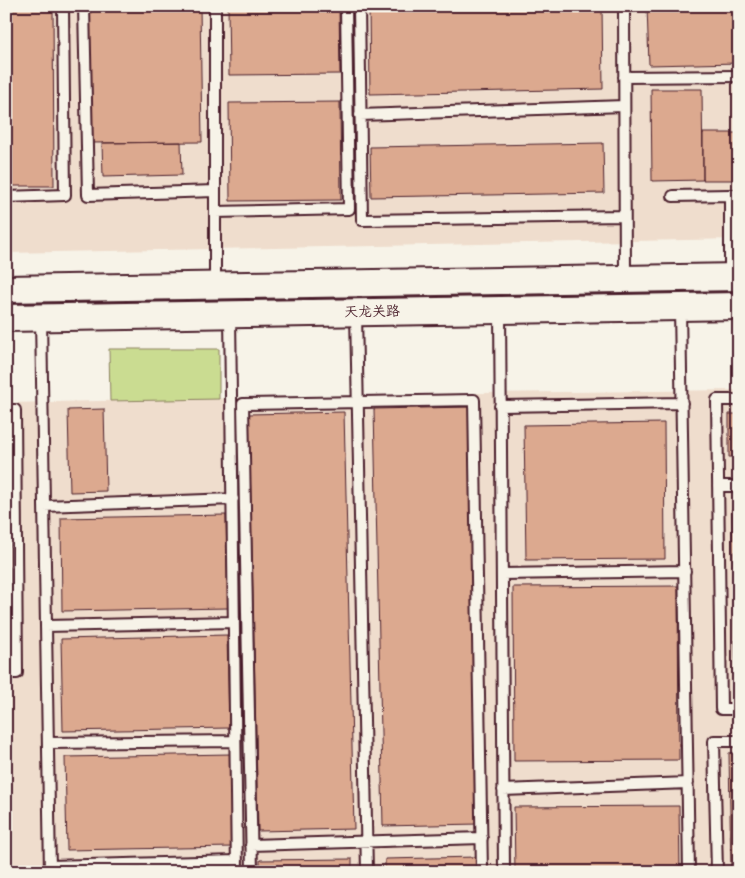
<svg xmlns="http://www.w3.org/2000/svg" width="745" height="878" viewBox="0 0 745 878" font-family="Kalam,'LXGW WenKai TC',sans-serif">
<rect width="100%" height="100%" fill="#f7f3e8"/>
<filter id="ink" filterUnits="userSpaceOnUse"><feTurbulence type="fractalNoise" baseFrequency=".02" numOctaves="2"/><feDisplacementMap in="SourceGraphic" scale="10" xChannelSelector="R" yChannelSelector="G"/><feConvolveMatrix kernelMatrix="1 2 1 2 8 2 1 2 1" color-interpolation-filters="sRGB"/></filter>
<g filter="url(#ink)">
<path fill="#efddcd" d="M6 6H739V239L6 253Z
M739 390V872H6V403L482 393Z"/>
<path fill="#cadc91" stroke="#8a7e5e" d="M109 349H219V399L110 401Z"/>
<path fill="#dca98f" stroke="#4a1f2b" d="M6 6H53L54 186H6Z
M89 6H200L202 142 90 143Z
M228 6H339L340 74 229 75Z
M369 6H602L603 89 370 94Z
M647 6H739V63L649 65Z
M651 89H702L703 180 652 181Z
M340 102 341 200 230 201 229 103Z
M703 133H739V180H703Z
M181 142 182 175 103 177 102 143Z
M603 143 604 193 371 197 370 147Z
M469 407 478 824 383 826 374 409Z
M104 409 106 491 70 492 68 410Z
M344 412 354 829 258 831 249 414Z
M729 414H739V457H729Z
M6 421H8L12 667H6Z
M664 423 665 559 526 560 524 425Z
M732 509H739V696H736Z
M226 515 228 608 62 611 61 518Z
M678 586 679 760 514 761 513 587Z
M227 635 229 728 63 731 61 639Z
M739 752V872H731L729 753Z
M231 754 233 847 67 850 65 757Z
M679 806 680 872H515L514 807Z
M477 857V872H385V859Z
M352 859V872H260V860Z"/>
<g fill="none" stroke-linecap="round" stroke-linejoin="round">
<defs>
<path id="service" d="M84 6 88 195 215 191
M215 6V285
M359 6 362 220 624 216
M624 6 625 278
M624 77 739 76
M360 115 624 106
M673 196 730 195
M6 197 65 195 63 6
M215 212 349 209 346 6
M730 276V195H739
M680 308 689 872
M500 310 504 872
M356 313 367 872
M230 315 237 872
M41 318 50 872
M739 400H717L721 709H739
M500 406 682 403
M6 410H15L17 673H6
M718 486H739
M44 506 233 499
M502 574 685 571
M46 626 234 622
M48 743 235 741
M503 790 688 783
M251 845 482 838
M50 866 237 861
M252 872 243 404 474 400 482 872
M717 872 714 741H739"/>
<path id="tertiary" d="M6 289 739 277
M6 318 739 306"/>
</defs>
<use href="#service" stroke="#4a1f2b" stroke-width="14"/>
<use href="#tertiary" stroke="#4a1f2b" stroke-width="30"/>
<use href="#service" stroke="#f7f3e8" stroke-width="10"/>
<use href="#tertiary" stroke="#f7f3e8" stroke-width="26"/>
</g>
</g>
<g text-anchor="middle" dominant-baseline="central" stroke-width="4.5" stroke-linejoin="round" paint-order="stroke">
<g font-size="14" fill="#4a1f2b" stroke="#f7f3e8">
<text transform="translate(372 312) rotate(-1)">天龙关路</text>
</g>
</g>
<rect width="745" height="878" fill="none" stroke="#f7f3e8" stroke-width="25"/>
<rect x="12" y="12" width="720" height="853" fill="none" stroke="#4a1f2b" stroke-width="2" filter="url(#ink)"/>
</svg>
